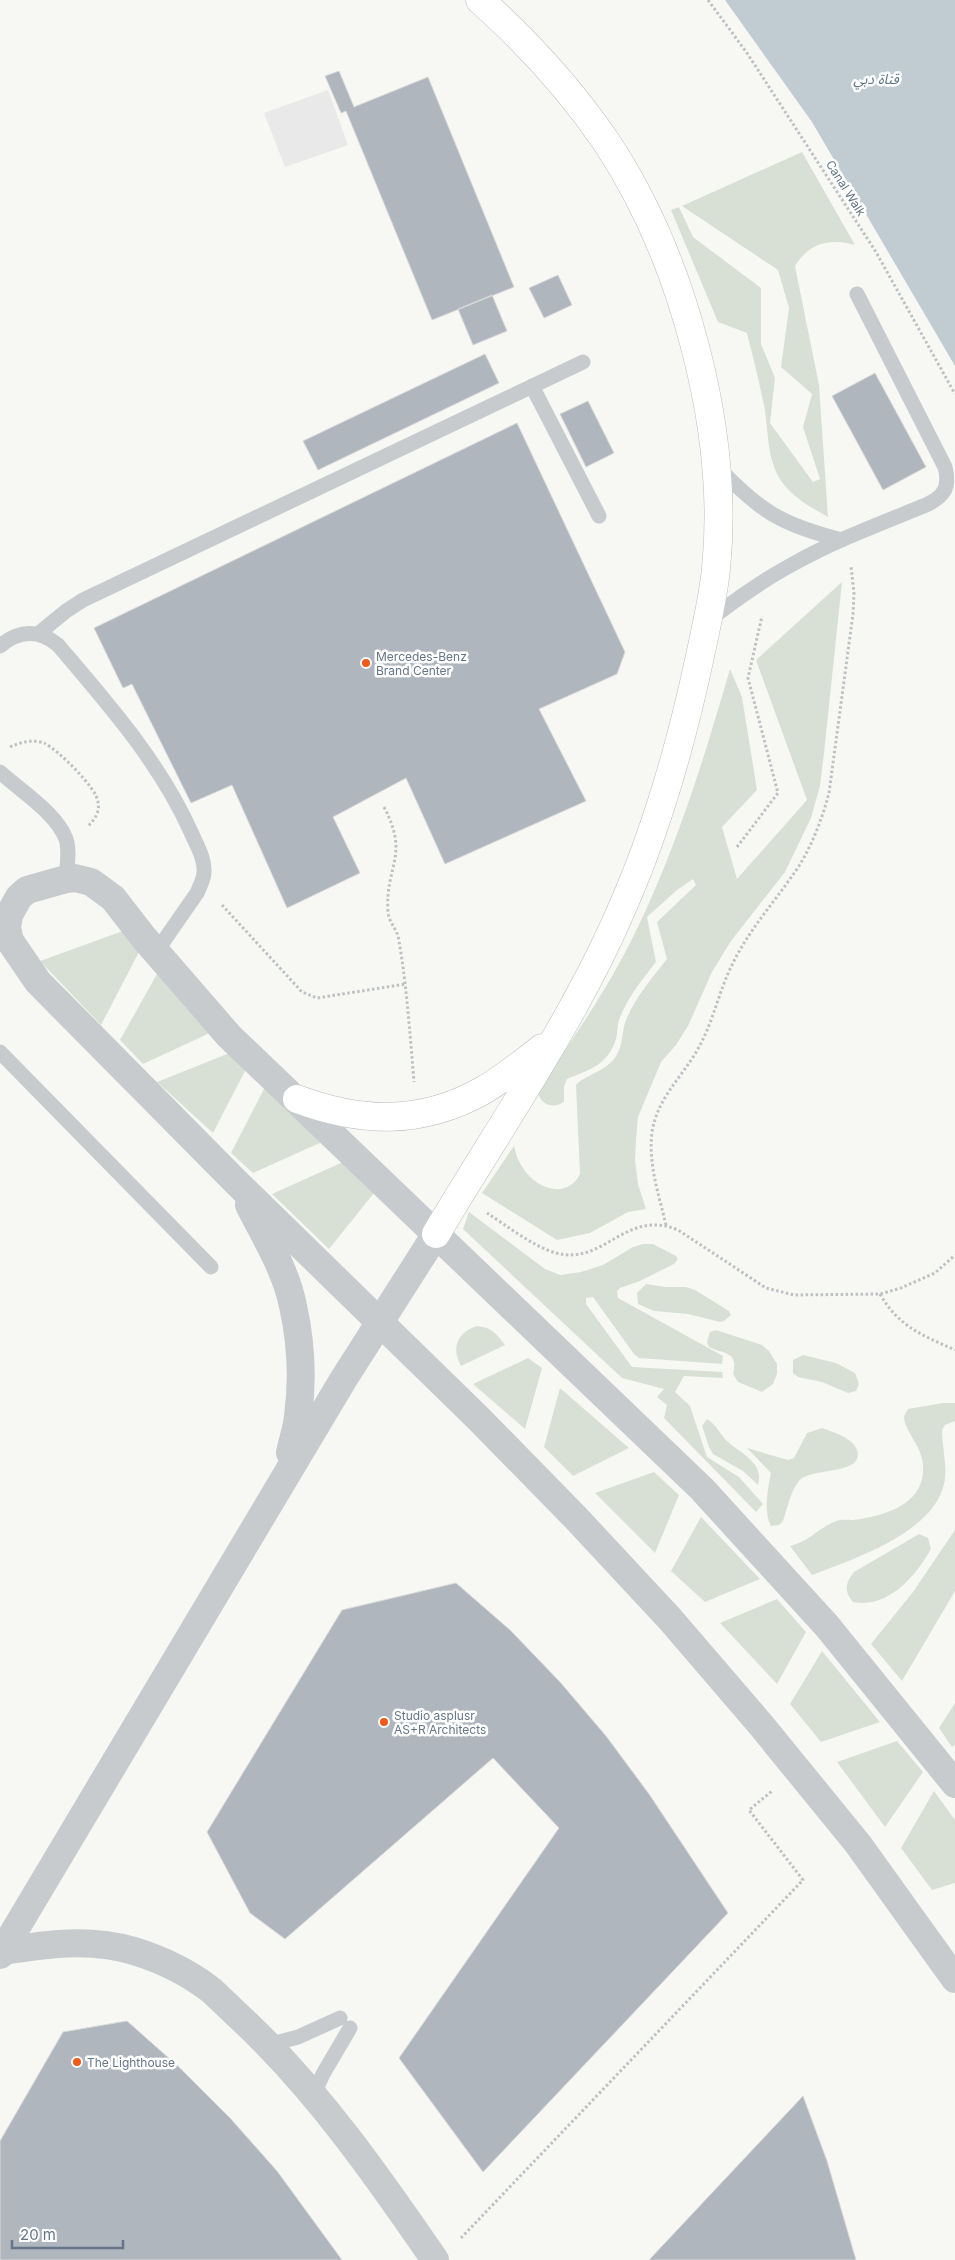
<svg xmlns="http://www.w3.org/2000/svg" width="955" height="2260" viewBox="0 0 955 2260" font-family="Inter,'Noto Sans Arabic',sans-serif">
<rect width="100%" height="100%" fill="#f7f8f4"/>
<path fill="#e8e9e8" d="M328 90 348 145 285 167 264 113Z"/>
<path fill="#d8e0d5" d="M802 152 855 245C830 238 809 243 795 266L819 385 828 517C812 508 796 499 785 486 766 464 769 431 764 405 759 381 753 357 747 333L718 322 671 210 679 207 693 237 761 288V344L775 378 770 423 813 482 820 479 803 427 812 394 781 367 789 308 778 270 682 206Z
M842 582 824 753 820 786 811 818 785 872 731 941 712 972 688 1026 676 1045 661 1062 638 1117 636 1139 635 1160 638 1184 646 1209 628 1212 590 1233 557 1240 482 1193 514 1146C516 1154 518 1161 523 1168 536 1189 567 1200 580 1174L576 1085C585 1075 602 1073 614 1059 623 1048 621 1036 625 1023 633 1000 652 978 667 959L657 922 696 885 693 879 677 890 647 917 656 962C642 980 627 998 619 1020 617 1026 618 1033 616 1039 608 1065 589 1070 567 1079L564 1087V1102C551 1110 541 1104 537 1091 572 1040 608 989 635 933 676 849 704 759 730 669L742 697 757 790 722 827 737 879 807 800 756 660Z
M123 931 139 952 101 1025 40 961Z
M157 974 212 1032 143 1064 120 1040Z
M232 1052 247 1067 213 1133 157 1082Z
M265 1087 322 1142 253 1173 231 1153Z
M343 1162 374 1193 329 1249 272 1194Z
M469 1212 545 1269 560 1275 581 1272 603 1265 633 1247 643 1244H653L676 1256 678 1259 674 1264 640 1281 620 1288 617 1291 618 1298 723 1356 722 1364 639 1358 634 1354 593 1297 586 1298V1304L632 1367 722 1372 723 1378 684 1376 675 1392 690 1406 707 1457 739 1477 763 1504 756 1512 664 1418 667 1405 657 1397 664 1389 622 1378 463 1229Z
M646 1284 666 1287H686L695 1290 729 1311 731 1315 724 1321 720 1322 688 1314 654 1311 638 1304 637 1293Z
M477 1326C491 1327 497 1334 505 1345L461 1366C451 1348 457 1332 477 1326Z
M716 1330 762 1345 769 1351 777 1364V1374L773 1384 762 1392 738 1382 733 1374C739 1351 723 1354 709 1347L707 1342 710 1332Z
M803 1355 836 1363 855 1373 859 1384 856 1391 848 1393 822 1382 798 1377 793 1373V1360Z
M528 1358 542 1368 525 1429 473 1384Z
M560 1388 629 1448 573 1476 544 1447Z
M943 1403H955V1421L945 1425 942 1430C942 1447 948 1468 944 1484 933 1533 854 1559 812 1575L790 1546C812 1540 817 1529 834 1522 840 1519 846 1520 853 1520 884 1516 926 1505 923 1465 922 1446 904 1431 904 1416L908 1409Z
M707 1419C715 1423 720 1434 726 1440 739 1453 765 1462 758 1485L743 1471 713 1454 709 1447 702 1426Z
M822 1428C833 1432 853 1438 857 1450 865 1476 811 1467 799 1481 791 1490 787 1509 783 1521L779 1525 771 1526C763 1512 768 1488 771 1473L747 1448 788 1460 794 1458 807 1433Z
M654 1472 679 1495 655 1553 595 1493Z
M701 1517 760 1579 705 1602 671 1571Z
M955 1530V1591L902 1681 871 1644 913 1592Z
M919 1534 928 1538 931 1549C916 1576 888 1609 853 1602 844 1592 845 1583 854 1572Z
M777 1599 806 1632 777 1684 720 1623Z
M822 1651 880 1722 821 1742 790 1704Z
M955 1703V1745L952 1747 939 1728Z
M897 1741 923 1772 885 1827 837 1762Z
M934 1791 955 1820V1883L932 1890 901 1848Z"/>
<path fill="#c1ccd2" d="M725 0H955V366L812 122Z"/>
<path fill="#afb6bd" stroke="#d9d9d7" d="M339 71 354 107 428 77 514 287 432 320 346 111 341 113 325 76Z
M558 275 572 305 544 318 529 288Z
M492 295 507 331 473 345 458 309Z
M485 354 499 383 318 470 303 441Z
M875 373 926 467 883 490 832 396Z
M588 401 614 453 586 467 560 414Z
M517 423 625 652 617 674 539 709 586 801 445 864 406 778 333 817 360 873 287 908 232 785 191 803 132 684 123 688 94 628Z
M456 1583 510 1630 560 1682 606 1736 649 1794 728 1913 483 2172 399 2058 559 1828 493 1758 285 1939 250 1913 207 1832 342 1610Z
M127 2021 180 2068 230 2118 277 2171 342 2260H0V2141L63 2032Z
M803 2096 827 2161 856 2260H649Z"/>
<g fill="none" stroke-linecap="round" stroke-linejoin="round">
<defs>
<path id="motorway" d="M297 1099C361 1123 421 1125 482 1091 503 1079 523 1063 542 1048
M436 1234C500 1126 574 1021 623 906 658 826 682 741 700 656 706 628 713 598 716 569 730 431 683 258 607 143 571 90 528 43 480 0"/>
</defs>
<use href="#motorway" stroke="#b9bdc0" stroke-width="29"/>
<path stroke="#bec1c3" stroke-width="3" stroke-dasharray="2.5 2.5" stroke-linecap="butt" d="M708 0 747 53 876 252 955 394
M10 747C21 742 33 739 44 743 57 749 97 788 98 802 100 812 95 819 88 826
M384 807C410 856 385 866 388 911 389 925 397 927 399 941 407 988 410 1035 414 1082
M737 847 778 793 748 678 762 616
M222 905 302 992 317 998 406 984
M487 1213C507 1226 534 1247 556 1253 605 1266 625 1208 678 1230L766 1288 794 1295 880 1294 901 1288 935 1273 955 1255
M666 1225C659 1195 648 1164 652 1132 657 1100 679 1080 695 1054 713 1025 718 992 733 963 750 928 777 899 799 866 813 843 822 819 829 793L853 614 854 593 851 566
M880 1294C899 1327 922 1335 955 1350
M461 2238 803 1880 749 1810 772 1791"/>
<path stroke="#c7cbce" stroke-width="15" d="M532 386 599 516
M717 466C759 511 782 525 842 540
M708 621C735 600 763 580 793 564 836 540 882 523 926 505 945 496 950 487 945 467L857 294
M38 634 66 611 83 600 583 362
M0 646C19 630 39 629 58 645 108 704 159 761 191 832 196 844 205 858 204 872 204 879 200 886 197 893L156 952
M0 772C20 790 57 814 66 839 70 851 67 866 66 879
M0 1052 211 1267
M268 2045 298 2037 340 2018
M314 2094 323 2074 350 2028"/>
<path stroke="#c7cbce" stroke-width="28" d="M3 1951C47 1944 89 1938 134 1951 160 1959 189 1973 211 1990 223 2001 235 2013 247 2024 320 2094 378 2177 435 2260"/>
<path stroke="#c7cbce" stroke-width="28" d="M249 1205C265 1237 286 1270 293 1306 301 1342 303 1379 298 1416 297 1429 292 1441 290 1453
M955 1784 827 1626 702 1489 229 1036 144 938 113 898 91 882 75 878 66 879 27 890 19 897 9 915 7 928 10 941 38 982 238 1184 478 1418 575 1517 670 1619 761 1725 858 1844 955 1979
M0 1955 343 1380 436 1234"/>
<use href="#motorway" stroke="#fff" stroke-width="28"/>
</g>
<g fill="#f25a1a" stroke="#fff" stroke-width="2">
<circle cx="366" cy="663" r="5"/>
<circle cx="384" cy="1722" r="5"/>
<circle cx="77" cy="2062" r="5"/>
</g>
<g text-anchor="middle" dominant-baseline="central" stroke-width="5" stroke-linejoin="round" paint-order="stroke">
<g font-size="12" fill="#647688" stroke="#fff">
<text transform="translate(846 188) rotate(58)">Canal Walk</text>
</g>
<g font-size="12" fill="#647688" stroke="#fff" text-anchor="start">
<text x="376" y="656">Mercedes-Benz<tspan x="376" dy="14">Brand Center</tspan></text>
<text x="394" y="1715">Studio asplusr<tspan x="394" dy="14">AS+R Architects</tspan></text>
<text x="87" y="2062">The Lighthouse</text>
</g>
<g font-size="14" font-style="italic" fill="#5f7784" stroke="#fff">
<text x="876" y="78">قناة دبي</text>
</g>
</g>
<path d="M12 2240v8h111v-8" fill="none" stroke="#647688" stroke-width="2.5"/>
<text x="20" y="2240" font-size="15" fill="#647688" stroke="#ffffff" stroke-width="4" paint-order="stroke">20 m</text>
</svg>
